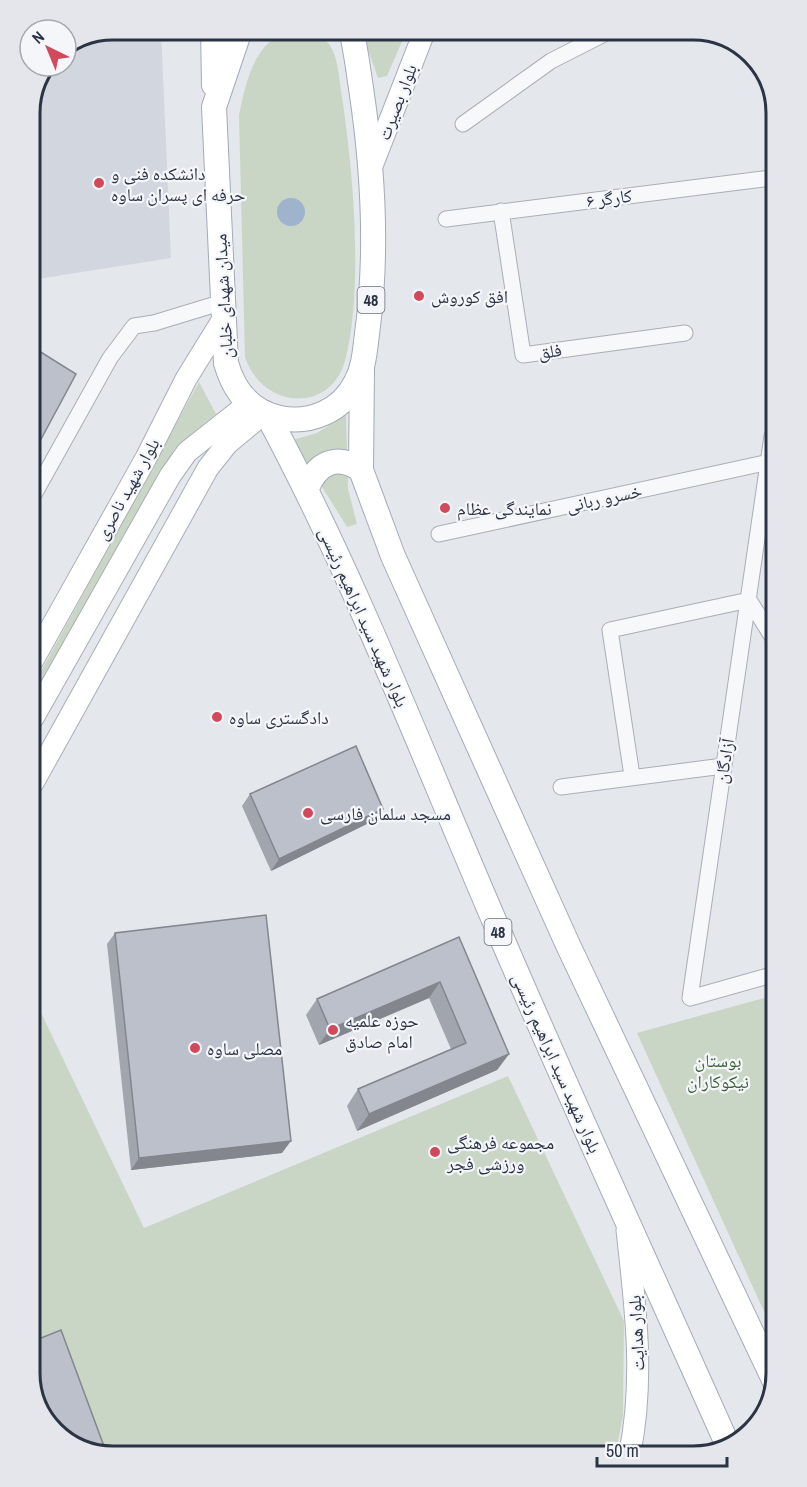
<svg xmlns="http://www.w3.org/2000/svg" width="807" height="1487" viewBox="0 0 807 1487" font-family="'Archivo Narrow','Noto Naskh Arabic',sans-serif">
<rect width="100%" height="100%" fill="#e4e7ec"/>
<path fill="#d2d6de" d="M113 30H161L171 258 31 280 30 108 49 66H66V49Z"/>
<path fill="#c9d6c5" d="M292 30C306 30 319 32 329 44 339 58 339 80 342 97 353 171 364 288 345 361 330 414 262 409 245 357L239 115C246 82 254 40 292 30Z
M361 30H407L387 76 378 78Z
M199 382 216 414 175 448 33 702V686Z
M346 415 348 489 357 524 347 527 293 440 317 433Z
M775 995 777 1340 637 1033Z
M34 998 144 1228 508 1076 624 1321 623 1415 616 1452 108 1457 36 1406Z"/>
<path fill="#9fb4cc" d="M277 212a14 14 0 1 1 28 0a14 14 0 1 1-28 0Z"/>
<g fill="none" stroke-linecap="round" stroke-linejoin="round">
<defs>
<path id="street" d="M463 124 551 61 612 30
M501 211 523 355 685 333
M446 219 771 178
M772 436 690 998 775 974
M32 498 110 358 134 326 154 323 223 302
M439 534 769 462
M749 600 773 638
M632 776 610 630 749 600
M561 787 723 766"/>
<path id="secondary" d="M370 171 425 30
M33 660 146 458 186 379 223 319
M33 718 170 476 187 452 249 403
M33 783 208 468 227 444 263 414
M627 1230C635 1304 645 1377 630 1452"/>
<path id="primary" d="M213 30 214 85
M240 30 214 107 226 363C234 391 250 412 280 418 310 424 342 411 356 382 364 367 365 350 367 334 378 254 373 168 361 88 358 69 356 49 351 30
M362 369 361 470 393 556 568 945 775 1382
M268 416C357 582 425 761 500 934 574 1106 653 1277 729 1448
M307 488C317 463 337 453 361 470"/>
</defs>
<use href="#street" stroke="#a9aeb7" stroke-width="17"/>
<use href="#secondary" stroke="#a9aeb7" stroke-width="23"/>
<use href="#primary" stroke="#a3abb8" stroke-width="26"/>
<use href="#street" stroke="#f7f8fa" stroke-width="15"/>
<use href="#secondary" stroke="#fff" stroke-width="21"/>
<use href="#primary" stroke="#fff" stroke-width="24"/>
</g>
<path fill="#a1a5ae" d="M250 794 375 820 271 871 242 806Z
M115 933 282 1153 131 1170 107 944Z
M459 937 509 1054 497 1070 357 1131 347 1106 358 1089 451 1049 429 998 319 1045 306 1015 317 999Z"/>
<path fill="#83868d" d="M383 809 375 820 271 871 279 859Z
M440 982 429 998 319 1045 330 1029Z
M509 1054 497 1070 357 1131 369 1114Z
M291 1141 282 1153 131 1170 139 1158Z"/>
<path fill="#bbc0ca" stroke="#83868d" stroke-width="1.5" d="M31 346 76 374 32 456Z
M356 746 383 809 279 859 250 794Z
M266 915 291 1141 139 1158 115 933Z
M459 937 509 1054 369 1114 358 1089 466 1043 440 982 330 1029 317 999Z
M61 1330 108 1457 67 1443 36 1406V1340Z"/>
<g fill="#d1495b" stroke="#f4f6f9" stroke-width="2">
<circle cx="99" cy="183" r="6"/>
<circle cx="419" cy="296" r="6"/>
<circle cx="445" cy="508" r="6"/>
<circle cx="217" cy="717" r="6"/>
<circle cx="308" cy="813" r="6"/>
<circle cx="333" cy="1030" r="6"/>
<circle cx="195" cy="1048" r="6"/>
<circle cx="435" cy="1152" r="6"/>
</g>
<g text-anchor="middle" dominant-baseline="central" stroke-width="4.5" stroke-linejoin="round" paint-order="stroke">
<g fill="#f4f6f9" stroke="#676e7b" stroke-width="1.5">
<rect x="357.5" y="287" width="27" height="26" rx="4.5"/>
<rect x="484.5" y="919" width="27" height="26" rx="4.5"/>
</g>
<g font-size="16" font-weight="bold" fill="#2b3445">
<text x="371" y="300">48</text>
<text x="498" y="932">48</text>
</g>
<g font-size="18" fill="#2b3445" stroke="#f4f6f9">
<text transform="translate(397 102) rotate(-69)">بلوار بصیرت</text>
<text transform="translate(609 198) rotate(-7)">کارگر ۶</text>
<text transform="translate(223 296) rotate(-93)">میدان شهدای خلبان</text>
<text transform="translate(550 351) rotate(-8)">فلق</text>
<text transform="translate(127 489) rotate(-61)">بلوار شهید ناصری</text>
<text transform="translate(604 498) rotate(-12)">خسرو ربانی</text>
<text transform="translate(364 617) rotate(66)">بلوار شهید سید ابراهیم رئیسی</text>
<text transform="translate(724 761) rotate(-81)">آزادگان</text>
<text transform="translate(557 1063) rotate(66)">بلوار شهید سید ابراهیم رئیسی</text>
<text transform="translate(636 1333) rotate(-93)">بلوار هدایت</text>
</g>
<g font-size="18" fill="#2b3445" stroke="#f4f6f9" text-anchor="start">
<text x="111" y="173">دانشکده فنی و<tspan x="111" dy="21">حرفه ای پسران ساوه</tspan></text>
<text x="431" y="296">افق کوروش</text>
<text x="457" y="508">نمایندگی عظام</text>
<text x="229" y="717">دادگستری ساوه</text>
<text x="320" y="813">مسجد سلمان فارسی</text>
<text x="345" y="1020">حوزه علمیه<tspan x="345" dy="21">امام صادق</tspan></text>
<text x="207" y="1048">مصلی ساوه</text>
<text x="447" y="1142">مجموعه فرهنگی<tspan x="447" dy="21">ورزشی فجر</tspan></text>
</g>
<g font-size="18" fill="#3f6138" stroke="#f4f6f9">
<text x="718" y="1060">بوستان<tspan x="718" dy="21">نیکوکاران</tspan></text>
</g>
</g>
<path d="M0 0H807V1487H0ZM113 40H693A73 73 0 0 1 766 113V1373A73 73 0 0 1 693 1446H113A73 73 0 0 1 40 1373V113A73 73 0 0 1 113 40Z" fill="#e4e6eb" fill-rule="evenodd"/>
<path fill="none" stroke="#2b3445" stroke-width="3" d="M113 40H693A73 73 0 0 1 766 113V1373A73 73 0 0 1 693 1446H113A73 73 0 0 1 40 1373V113A73 73 0 0 1 113 40Z"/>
<g transform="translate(48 48) rotate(317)"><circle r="28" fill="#f4f6f9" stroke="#a4a8b1" stroke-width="1.5"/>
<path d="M0-4.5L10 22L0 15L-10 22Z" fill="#d1495b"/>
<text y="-9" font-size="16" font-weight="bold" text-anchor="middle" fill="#2b3445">N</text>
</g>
<path d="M597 1457v9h130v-9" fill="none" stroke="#2b3445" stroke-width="3"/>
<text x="606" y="1457" font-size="18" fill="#2b3445" stroke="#f4f6f9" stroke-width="4.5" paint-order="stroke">50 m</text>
</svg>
